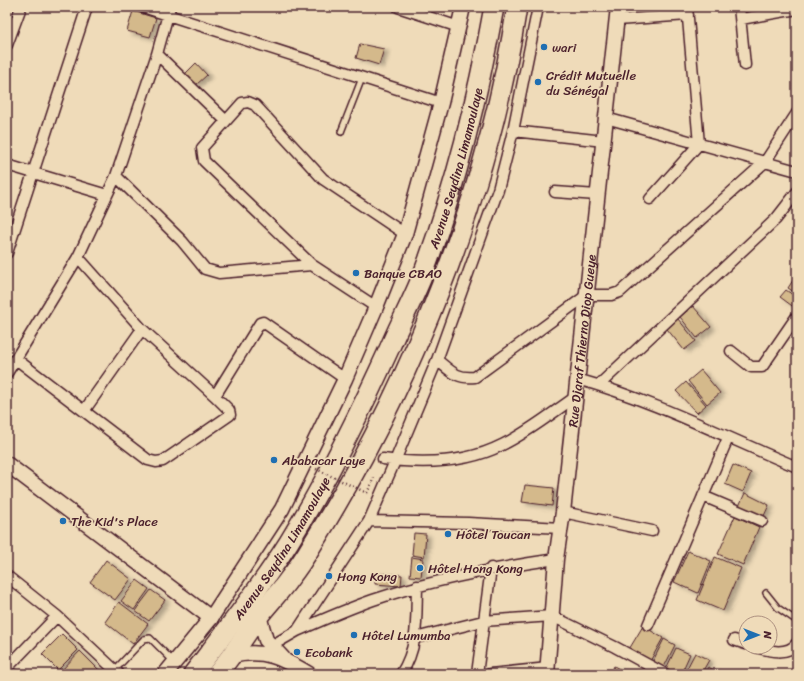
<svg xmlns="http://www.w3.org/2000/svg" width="804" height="681" viewBox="0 0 804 681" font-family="Sriracha,sans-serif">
<defs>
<filter id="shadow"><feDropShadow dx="4.5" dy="2.5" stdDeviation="2" flood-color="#0004"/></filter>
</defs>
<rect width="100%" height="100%" fill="#efdbb9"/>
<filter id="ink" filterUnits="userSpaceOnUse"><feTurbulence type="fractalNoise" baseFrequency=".025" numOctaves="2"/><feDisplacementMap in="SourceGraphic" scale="8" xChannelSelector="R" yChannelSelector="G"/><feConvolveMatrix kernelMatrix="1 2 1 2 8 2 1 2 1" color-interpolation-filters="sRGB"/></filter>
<g filter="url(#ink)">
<path fill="#d4b98b" stroke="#4a1f2b" filter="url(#shadow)" d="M133 11 156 18 150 37 127 31Z
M360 44 384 49 379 65 356 58Z
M196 63 207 75 196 85 185 74Z
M797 274V294L788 288Z
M786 290 797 298V305L795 308 780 297Z
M693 306 711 327 697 338 680 317Z
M678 319 696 341 684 350 667 329Z
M701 370 720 393 707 404 688 381Z
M686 382 706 405 697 413 676 391Z
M733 465 751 473 743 492 725 484Z
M525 485 554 488 552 506 522 502Z
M745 493 769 505 763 518 739 506Z
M735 516 759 527 743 565 718 554Z
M414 533 426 534 424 557 412 555Z
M688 551 711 561 698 593 674 582Z
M412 557 423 559 421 577 410 576Z
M715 557 741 568 723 611 697 600Z
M106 560 131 579 115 600 90 582Z
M375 573 402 575 401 586 375 584Z
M137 580 149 589 134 610 121 601Z
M151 590 165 600 149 621 135 611Z
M119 602 148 624 133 644 105 622Z
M643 626 663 638 649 663 628 651Z
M62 634 78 650 58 670 42 654Z
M664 639 675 645 663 669 652 663Z
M676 648 690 654 681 674H672L665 671Z
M80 651 103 674H62L60 672Z
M695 653 709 660 701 674H684Z
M614 666 628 674H610Z
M708 667 722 674H704Z
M17 669 22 674H12Z"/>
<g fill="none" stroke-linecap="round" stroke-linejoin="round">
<defs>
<path id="lane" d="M341 132 362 78
M766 593 778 608 797 621
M111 674 144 639 150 638 173 661"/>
<path id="street" d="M143 7 441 103
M398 7 459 27
M739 7 745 65
M741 19 797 9
M617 20 688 15
M7 45 21 7
M157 54 225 120
M606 118 797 171
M513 131 604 141
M7 165 107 195
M116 176 182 241 205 269 219 273 312 265
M555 192 597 195
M650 199 699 144 687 7
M7 253 87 7
M376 307 312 265 204 161 202 148 242 103 248 102 255 105 323 179 405 234
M731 351 751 367H762L797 316
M16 359 148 460 156 462 163 461 230 415 229 410 215 396 142 329 78 257
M437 360C451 371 456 379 475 377L587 295H611L620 292 765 162 797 113
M7 373 78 257 116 176 157 54 170 7
M577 379C653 400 725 437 797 467
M599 385 776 219 797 192
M215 396 260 323 263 322 345 379
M84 411 142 329
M383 459C422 464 467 463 502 445 527 433 551 414 574 398
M703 496 762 521
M563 512 652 531
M369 521 468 523 561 528
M7 576 57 616
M648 625 728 438
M297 631C322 620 347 609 373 600 432 580 494 568 556 559
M415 638 483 621 552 616 615 647 665 674
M734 640 746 644
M271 646 297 631 369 521 395 461 437 360 498 190 513 131 538 7
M756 647C769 651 788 656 797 643
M7 668 57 616 119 674
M401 674C419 646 416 618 417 586
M477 674 491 568
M490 674 548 668"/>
<g id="secondary">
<path d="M7 464 211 618"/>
<path d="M259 616 266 640 283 658"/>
<path d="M232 656C264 648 282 658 309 674"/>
<path d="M165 674 211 618 282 509 345 379 376 307 405 234 441 103 463 7"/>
<path id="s1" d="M547 674 556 559 563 512 618 7"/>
</g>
<g id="highway">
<path id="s2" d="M193 674C226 631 260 588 289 542 327 480 360 413 390 347 401 321 415 296 425 269 456 185 478 96 494 7"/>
<path d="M217 674C232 656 245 636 258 617 268 604 280 592 289 579 297 569 305 557 312 545 412 385 488 194 517 7"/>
</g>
</defs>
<use href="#lane" stroke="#4a1f2b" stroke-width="8"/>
<use href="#street" stroke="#4a1f2b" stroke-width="13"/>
<use href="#secondary" stroke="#4a1f2b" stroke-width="17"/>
<use href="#highway" stroke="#4a1f2b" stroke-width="22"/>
<path stroke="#4a1f2b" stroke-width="2.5" stroke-dasharray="1 3" stroke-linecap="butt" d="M367 493 374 478"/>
<use href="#lane" stroke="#efdbb9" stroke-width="5"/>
<use href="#street" stroke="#efdbb9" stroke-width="10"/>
<use href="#secondary" stroke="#efdbb9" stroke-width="14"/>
<use href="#highway" stroke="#efdbb9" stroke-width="19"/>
<path stroke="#4a1f2b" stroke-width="2.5" stroke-dasharray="1 3" stroke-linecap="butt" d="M316 469 367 493"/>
</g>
</g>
<g fill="#1f6fb2" stroke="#efdbb9" stroke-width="1.5">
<circle cx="544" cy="47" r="4"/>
<circle cx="538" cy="82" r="4"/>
<circle cx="356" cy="273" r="4"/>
<circle cx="274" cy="460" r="4"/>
<circle cx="63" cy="521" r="4"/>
<circle cx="448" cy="534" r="4"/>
<circle cx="420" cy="568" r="4"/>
<circle cx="329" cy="576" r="4"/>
<circle cx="354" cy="635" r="4"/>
<circle cx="297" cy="652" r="4"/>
</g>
<g text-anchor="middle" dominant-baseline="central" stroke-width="3.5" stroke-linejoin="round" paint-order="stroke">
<g font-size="13" fill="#4a1f2b" stroke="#efdbb9" text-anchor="start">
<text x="552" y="47">wari</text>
<text x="546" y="75">Crédit Mutuelle<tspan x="546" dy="15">du Sénégal</tspan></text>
<text x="364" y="273">Banque CBAO</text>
<text x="282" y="460">Ababacar Laye</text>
<text x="71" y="521">The Kid's Place</text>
<text x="456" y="534">Hôtel Toucan</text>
<text x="428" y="568">Hôtel Hong Kong</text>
<text x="337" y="576">Hong Kong</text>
<text x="362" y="635">Hôtel Lumumba</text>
<text x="305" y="652">Ecobank</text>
</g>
<g font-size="13" fill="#4a1f2b" stroke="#efdbb9">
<text stroke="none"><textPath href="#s2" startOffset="574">Avenue Seydina Limamoulaye</textPath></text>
<text stroke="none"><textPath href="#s1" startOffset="335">Rue Djaraf Thierno Diop Gueye</textPath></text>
<text stroke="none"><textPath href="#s2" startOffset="154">Avenue Seydina Limamoulaye</textPath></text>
</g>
</g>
<rect width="804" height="681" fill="none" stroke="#efdbb9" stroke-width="24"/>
<rect x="12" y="12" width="780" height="657" fill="none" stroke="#4a1f2b" stroke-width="1.5" filter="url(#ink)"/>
<g transform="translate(758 635) rotate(90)"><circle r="19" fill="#efdbb9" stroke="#ad9080"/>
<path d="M0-3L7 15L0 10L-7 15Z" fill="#1f6fb2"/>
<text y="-6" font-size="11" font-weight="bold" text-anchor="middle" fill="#4a1f2b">N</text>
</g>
</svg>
